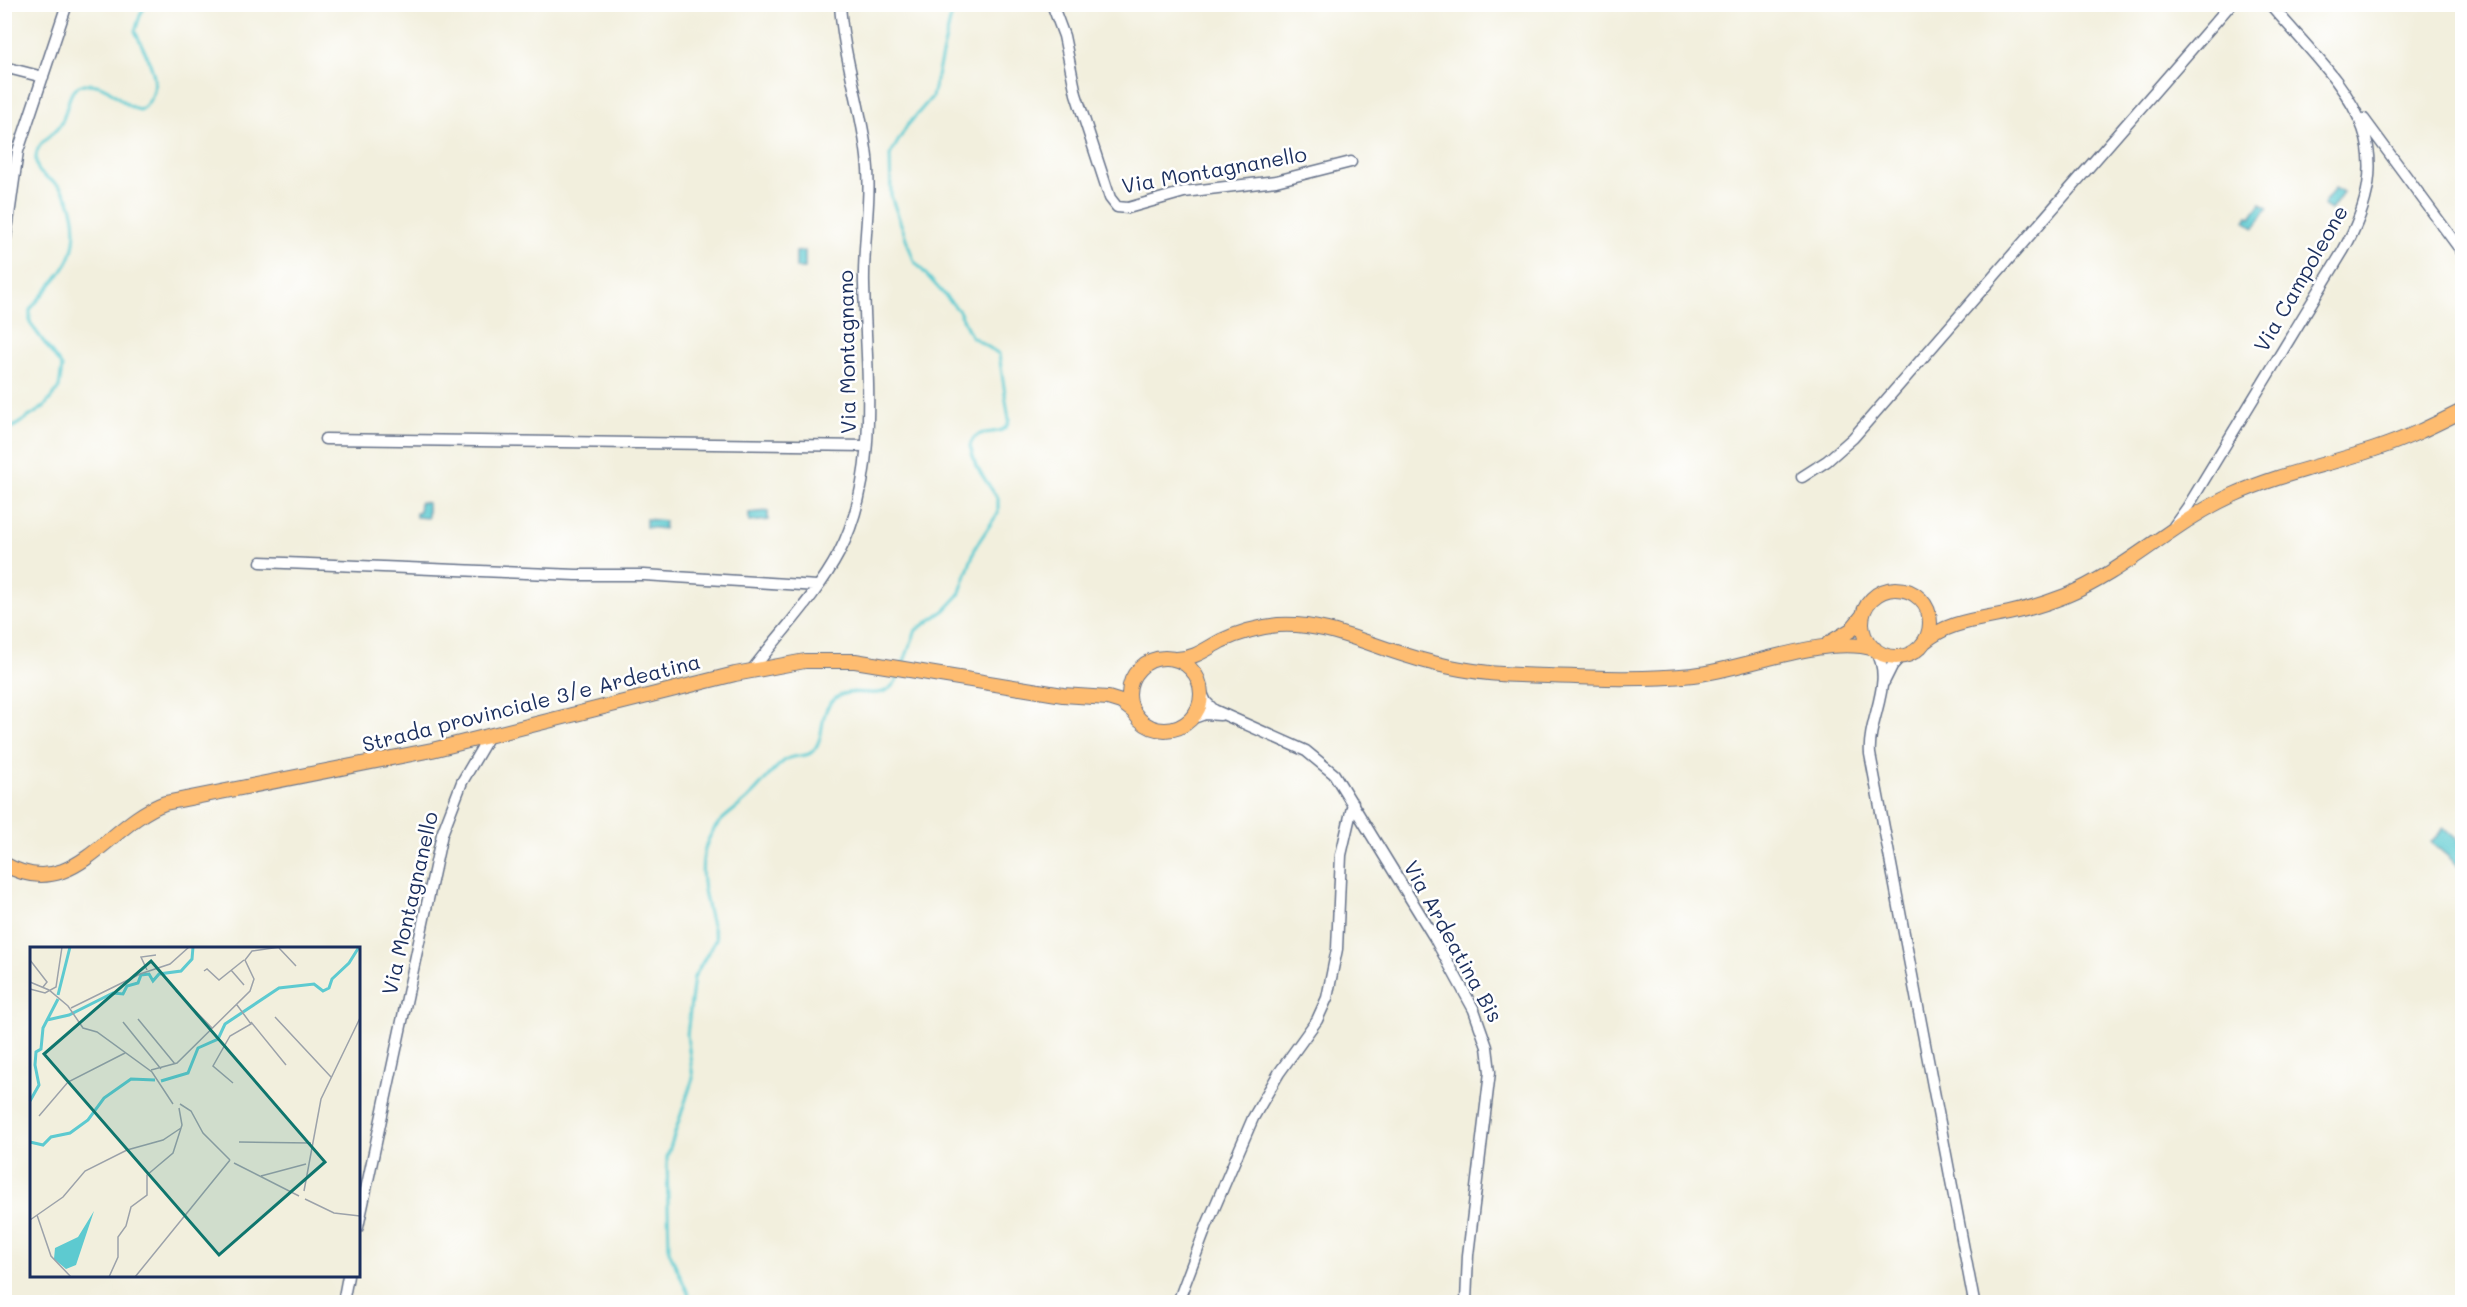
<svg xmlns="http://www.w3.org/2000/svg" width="2467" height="1307" viewBox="0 0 2467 1307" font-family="Mali,sans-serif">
<rect width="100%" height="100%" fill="#fff"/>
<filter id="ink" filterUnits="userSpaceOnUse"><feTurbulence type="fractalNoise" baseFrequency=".0167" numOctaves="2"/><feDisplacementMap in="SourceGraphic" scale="12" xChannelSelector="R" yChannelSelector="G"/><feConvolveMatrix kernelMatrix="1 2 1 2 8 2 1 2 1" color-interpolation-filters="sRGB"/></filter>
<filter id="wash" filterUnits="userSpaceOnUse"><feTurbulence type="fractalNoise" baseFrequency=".008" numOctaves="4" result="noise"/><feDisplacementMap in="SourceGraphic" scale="24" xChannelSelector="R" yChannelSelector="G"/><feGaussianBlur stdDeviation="1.35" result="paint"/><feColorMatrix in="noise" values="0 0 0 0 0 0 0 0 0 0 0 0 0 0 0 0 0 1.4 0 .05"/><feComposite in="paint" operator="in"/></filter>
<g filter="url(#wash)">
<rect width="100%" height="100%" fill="#f2efdd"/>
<path fill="#5dcad0" stroke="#3c7c97" stroke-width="1.5" d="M2335 188 2343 193 2331 210 2323 205Z
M2261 203 2268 207 2254 228 2245 221 2248 216 2251 217Z
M805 251V268H796V252Z
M420 502 428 503V518L416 517V513H419Z
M768 511V520L749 522V513Z
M646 519 665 521 664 529 646 527Z
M2444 828 2462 844V862L2459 866 2431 842Z"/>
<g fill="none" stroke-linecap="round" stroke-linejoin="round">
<path stroke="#5dcad0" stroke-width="3" d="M4 433 44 407 59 388 62 367 30 323V310C40 297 52 284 62 271 80 248 79 207 59 186 49 177 37 177 36 161 35 141 51 139 60 125 70 111 65 83 89 84 113 85 122 107 140 110 170 89 146 56 135 31L141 13 147 4
M903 664 916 630 945 610 959 595 976 546 998 513V499L976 466 970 446C976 422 1005 442 1009 420L999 354 971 336 959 311 914 261 891 196 890 155 907 126 932 97 954 4
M692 1302 669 1251 667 1157 693 1078 687 1035 694 977 716 939C706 902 690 858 718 824 727 814 739 807 749 797 761 786 771 771 784 761 793 753 806 759 813 751 828 735 815 708 841 695 862 685 886 708 900 673"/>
</g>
</g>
<g filter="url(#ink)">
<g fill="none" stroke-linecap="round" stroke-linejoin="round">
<defs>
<path id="minor" d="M1052 4 1064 36 1076 94 1110 198 1117 207 1128 208 1184 192 1276 181 1351 162
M4 67 43 77
M2364 119 2462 252
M4 251 18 151 67 4
M325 439 866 446
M1802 477 1827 461 1853 438 2231 4
M2174 526 2187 508 2343 251C2408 136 2342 88 2270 4
M261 562 576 575H644L817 586
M1875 649C1896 681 1867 720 1870 754L1974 1302
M752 670C781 632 817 595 839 553 881 472 866 371 864 284 863 241 872 199 867 157 861 105 843 56 840 4
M1884 682 1892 666 1901 656
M1201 691 1206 702 1214 710 1306 751 1334 774 1434 937 1474 1010 1487 1047 1490 1072 1468 1255 1466 1302
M1191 719 1205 714 1220 715
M358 1227 442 834 462 782 489 736
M343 1302 348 1276
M1178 1302 1207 1225 1253 1118 1279 1073 1317 1020 1327 998 1337 949 1341 855 1353 803"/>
<path id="major" d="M1862 623a34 34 0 1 1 68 0a34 34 0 1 1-68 0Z
M1924 642C1949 621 1978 620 2009 613 2028 609 2047 603 2065 596 2126 571 2173 522 2233 495 2279 474 2327 465 2375 449 2406 439 2434 425 2462 411
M1829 643 1851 630 1863 615
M1129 694a36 36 0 1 1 72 0a36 36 0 1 1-72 0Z
M1176 659C1194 659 1206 649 1221 641 1238 633 1259 627 1278 625 1323 622 1362 642 1405 655 1442 667 1481 674 1520 675 1577 677 1636 681 1693 675 1747 669 1824 634 1875 649
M4 864C73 904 107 824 165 803L432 750 735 674 805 661H855L1063 695 1108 698 1121 702 1134 712"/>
</defs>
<use href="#minor" stroke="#66728a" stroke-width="13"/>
<use href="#major" stroke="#66728a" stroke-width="16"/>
<use href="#minor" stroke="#fff" stroke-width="10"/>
<use href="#major" stroke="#febc70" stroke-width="14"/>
</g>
</g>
<g text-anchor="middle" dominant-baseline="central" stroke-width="5" stroke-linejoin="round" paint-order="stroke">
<g font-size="21" fill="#1b2f5e" stroke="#fff">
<text transform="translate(1214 169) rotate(-10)">Via Montagnanello</text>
<text transform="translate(2300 278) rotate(-60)">Via Campoleone</text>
<text transform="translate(846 352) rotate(-91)">Via Montagnano</text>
<text transform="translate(531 702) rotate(-14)">Strada provinciale 3/e Ardeatina</text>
<text transform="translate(409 903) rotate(-77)">Via Montagnanello</text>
<text transform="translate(1454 941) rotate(61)">Via Ardeatina Bis</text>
</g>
</g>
<g transform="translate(30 947)">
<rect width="330" height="330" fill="#f2efdd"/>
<path d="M64 264 46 318 36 322 24 312 25 301 48 290Z" fill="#5dcad0"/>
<path fill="none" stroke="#5dcad0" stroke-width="3" d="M28 48 40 0M17 73 39 68 83 46 93 47 97 39 108 36 111 28 119 27 123 34 129 27 151 24 162 12 163 0M131 134 158 126 168 101 188 92 195 77 249 41 284 37 293 44 299 41 302 32 319 16 329 0M0 154 9 138 5 118 6 105 11 102 13 81 28 52M0 195 13 198 21 190 40 186 58 173 74 151 101 132 125 133"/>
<path fill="none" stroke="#9ca2aa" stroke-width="1.5" d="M249 1 266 19M0 13 17 35 13 40M117 23 111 10 126 8M201 23 214 38M174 24 177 22 189 33 214 13M0 35 19 43 38 59 53 81 67 85 122 125 143 157M0 42 15 46 26 40 32 0M146 44 182 81M41 61 110 27 140 17 159 0M245 70 301 130M108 72 145 117M93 75 131 122M221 75 256 118M121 123 147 116 220 44 224 32 215 13 222 4 250 0M203 136 183 119 200 89 221 77 207 58M150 157 161 164 173 186 200 213M9 169 38 135 95 106M209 195 281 196M204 216 269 249M231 229 276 217M274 244 291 152 330 71M275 252 304 266 330 269M7 268 21 309 41 330M0 273 33 250 55 224 97 203 133 193 151 181M79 330 88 310V290L96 279 101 260 117 248V228L143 206 152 178 149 161M105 330 200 213"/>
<path fill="#0f766e" fill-opacity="0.15" stroke="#0f766e" stroke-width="3" d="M121 14 295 215 189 308 14 107Z"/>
<rect width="330" height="330" fill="none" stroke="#1b2f5e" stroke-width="3"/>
</g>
<rect width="2467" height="1307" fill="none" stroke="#fff" stroke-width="24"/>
</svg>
